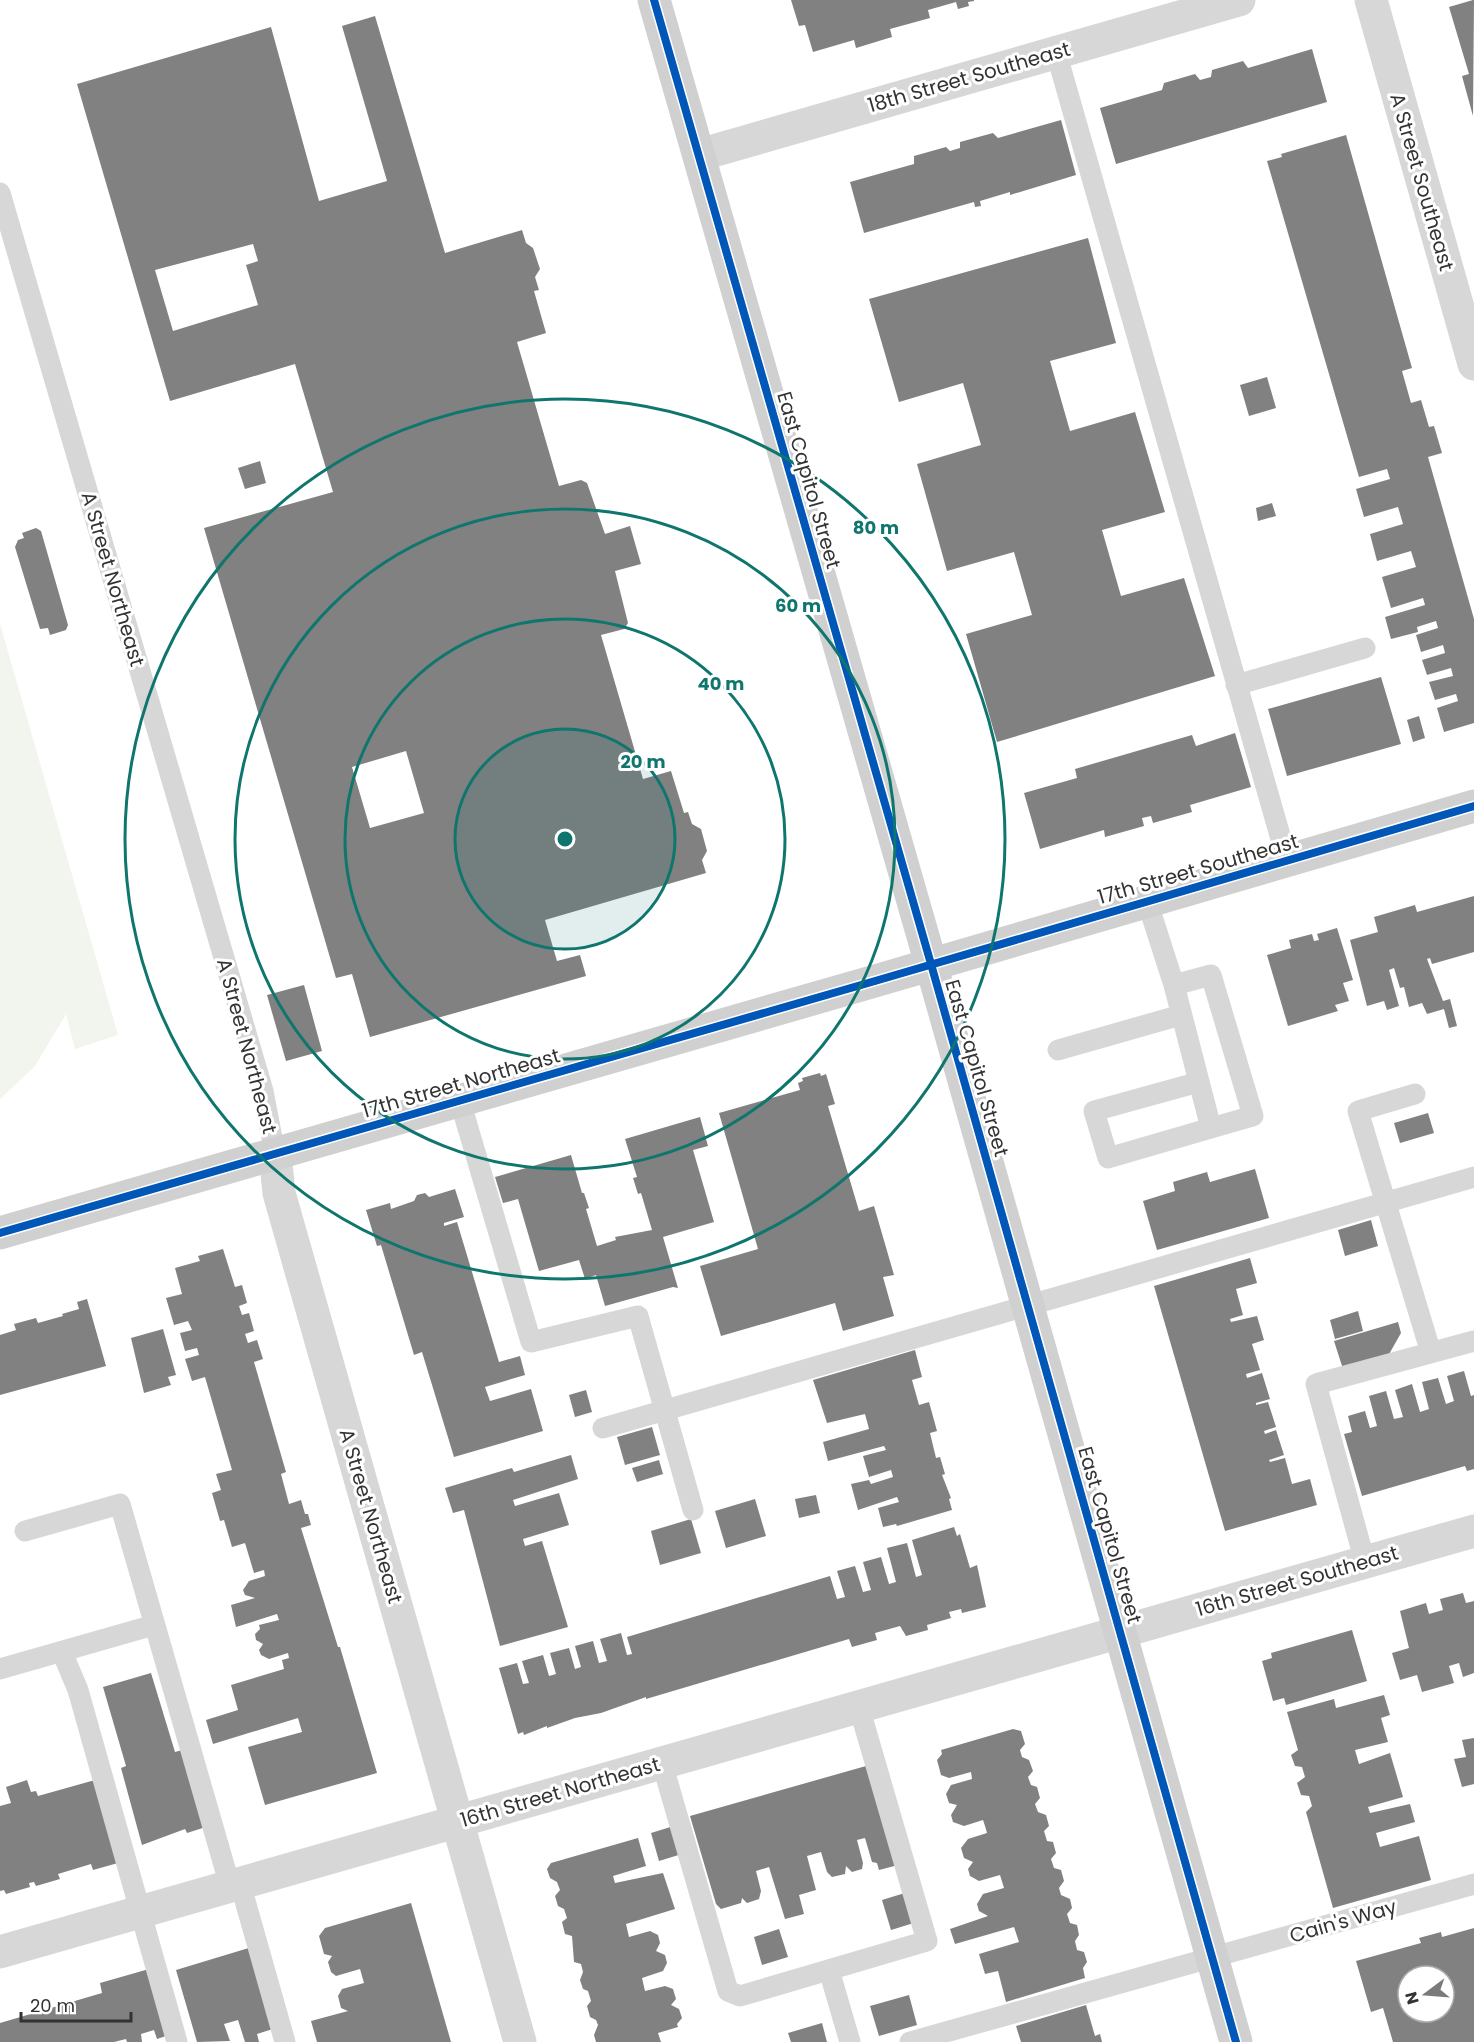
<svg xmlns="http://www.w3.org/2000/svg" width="1474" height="2042" viewBox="0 0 1474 2042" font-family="Poppins,sans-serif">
<rect width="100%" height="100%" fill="#fff"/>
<path fill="#f1f5ed" d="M0 624 118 1035 75 1049 66 1014 35 1066 0 1099Z"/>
<path fill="#818181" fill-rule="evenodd" d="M791 0H974V1L968 2 969 6 958 9 956 2 928 10 930 18 890 29 892 37 856 48 854 40 813 52 805 25 799 26Z
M1473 0H1474L1473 116 1462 76 1469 74 1449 7Z
M375 16 445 253 522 230 526 243 533 248 540 269 535 277 539 290 534 291 546 333 517 342 559 486 581 480 587 483 605 534 630 526 641 564 615 571 628 623 624 629 601 635 643 779 671 771 684 813 688 812 692 824 701 829 707 851 702 860 706 873 545 920 557 961 580 955 586 976 370 1037 352 974 336 978 204 528 333 492 295 364 170 401 77 84 271 27 319 201 387 181 342 26ZM253 244 258 261 246 265 258 305 173 331 155 270ZM406 751 424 813 370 828 352 767Z
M1312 49 1327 102 1116 164 1100 108 1162 90 1164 83 1195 74 1200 80 1211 77 1212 70 1243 61 1248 68Z
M1061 120 1076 175 1010 195V192L980 201 981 206 975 207 974 202 864 233 850 182 914 164V156L946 147 950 151 960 148V142L993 133 998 138Z
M1346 135 1412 368 1402 371 1411 403 1421 400 1429 427 1434 426 1442 453 1428 457 1474 619V723L1444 732 1437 708 1458 701 1456 694 1435 700 1429 682 1453 676 1451 668 1427 675 1422 660 1445 653 1443 645 1421 652 1416 635 1438 628 1436 621 1417 627 1418 632 1391 639 1385 617 1425 605 1423 598 1391 608 1382 577 1416 567 1411 551 1377 561 1370 534 1403 524 1398 507 1364 517 1356 489 1390 479 1387 469 1359 477 1267 161 1282 157 1281 154Z
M1088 238 1116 343 1050 361 1070 431 1135 412 1165 512 1102 530 1121 596 1184 578 1215 676 997 742 966 634 1032 615 1014 552 947 571 917 464 981 445 963 383 899 402 869 299Z
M1267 377 1276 408 1249 416 1240 385Z
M260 461 266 483 245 489 238 468Z
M1272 503 1276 516 1258 521 1256 508Z
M36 528 41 531 68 625 66 630 50 635 48 628 40 629 15 547 18 540 24 538 22 533Z
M1381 677 1401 744 1287 776 1268 709Z
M1419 716 1425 738 1413 742 1407 720Z
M1235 733 1251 787 1190 805 1192 812 1153 823 1151 816 1142 818 1144 826 1105 837 1104 830 1040 849 1024 793 1077 778 1075 769 1192 735 1196 746Z
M1474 896V952L1432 964 1430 958 1427 959 1443 1001 1450 999 1457 1026 1449 1028 1444 1009 1427 1014 1422 1003 1409 1007 1404 987 1400 988 1394 968 1389 970 1399 1006 1387 1010 1384 1001 1367 1006 1350 940 1378 932 1374 917 1415 905 1417 912Z
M1337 928 1353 980 1343 983 1349 1001 1335 1005 1338 1011 1288 1026 1267 955 1291 948 1289 940 1312 934 1314 941 1319 940 1317 934Z
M304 985 322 1051 286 1061 267 995Z
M820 1073 821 1076 826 1074 835 1104 828 1106 859 1211 874 1206 894 1275 883 1277 894 1316 843 1331 835 1303 721 1336 700 1266 758 1249 719 1113 800 1090 798 1083 803 1081 802 1078Z
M1428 1113 1434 1133 1400 1143 1394 1123Z
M700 1117 708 1146 693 1150 714 1222 663 1237 678 1288 673 1287 605 1306 596 1275 585 1279 579 1260 539 1271 518 1199 503 1203 495 1177 571 1155 582 1193H584L589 1208 586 1209 597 1246 616 1240 615 1237 652 1230 641 1193 638 1194 633 1178 637 1177 625 1139Z
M1255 1169 1269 1218 1157 1250 1143 1201 1175 1191 1173 1182 1207 1172 1210 1182Z
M455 1189 464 1217 444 1223V1226L457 1222 499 1362 520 1356 525 1375 485 1387 490 1401 531 1389 543 1431 454 1457 422 1352 414 1355 381 1245 377 1246 366 1210 390 1203 391 1209 414 1201 417 1195 425 1193 429 1197Z
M1371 1220 1378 1246 1345 1256 1338 1230Z
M223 1249 235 1287 242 1285 247 1303 239 1306 242 1315 249 1313 254 1331 245 1334 248 1343 257 1340 263 1359 254 1362 286 1472 281 1474 289 1504 301 1500 305 1514H308L311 1525 301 1528 338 1647H340L377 1773 265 1805 248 1747 302 1732 298 1718 213 1744 206 1720 238 1710 231 1685 284 1669 282 1660 289 1658 288 1653 269 1659 261 1655 259 1650 263 1644 256 1640 255 1634 260 1629 259 1625 279 1620 277 1614 236 1627 231 1605 255 1598 245 1595 243 1590 249 1581 265 1576 264 1570 254 1573 245 1543 232 1547 224 1520 220 1521 212 1493 221 1490 216 1474 232 1470 205 1377 192 1381 185 1359 199 1355 197 1348 185 1351 180 1333 192 1330 188 1321 174 1325 166 1298 182 1294 175 1268 200 1261 198 1256Z
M1250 1258 1257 1283 1236 1289 1243 1315 1230 1319 1231 1322 1257 1316 1264 1340 1252 1344 1260 1370 1246 1374 1247 1378 1262 1373 1270 1399 1256 1403V1405L1268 1402 1276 1427 1264 1431 1265 1434 1276 1430 1284 1455 1269 1460 1270 1462 1285 1458 1292 1484 1310 1479 1317 1505 1225 1531 1154 1286Z
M87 1299 106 1366 0 1395V1335L16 1330 14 1324 36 1318 38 1323 63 1316 62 1314 79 1309 77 1302Z
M1358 1311 1363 1331 1335 1339 1330 1320Z
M1398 1322 1401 1333 1388 1356 1343 1369 1334 1341Z
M163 1329 176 1375 168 1377 171 1385 144 1393 131 1338Z
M915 1350 922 1377 912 1380 919 1405 929 1402 937 1431 930 1433 936 1458 940 1457 945 1474 942 1475 951 1498 949 1499 952 1510 897 1526 896 1524 883 1527 878 1508 899 1502 897 1497 858 1510 851 1484 869 1480 871 1484 893 1477 891 1470 869 1477 863 1456 886 1450 884 1446 828 1461 823 1442 869 1429 865 1414 827 1423 813 1380Z
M1464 1371 1471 1396 1474 1395V1469L1467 1471 1465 1466 1362 1496 1344 1434 1352 1432 1348 1416 1365 1411 1370 1428 1377 1426 1369 1396 1386 1391 1394 1419 1403 1417 1395 1390 1412 1384 1420 1412 1429 1409 1422 1382 1438 1378 1446 1404 1454 1401 1447 1376Z
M586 1390 592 1412 575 1417 569 1395Z
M652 1427 660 1455 625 1465 617 1437Z
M571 1455 578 1479 513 1500 515 1506 559 1493 569 1525 523 1539 525 1546 542 1541 568 1627 500 1646 464 1510 453 1513 445 1488 512 1468 514 1472Z
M659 1460 663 1474 637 1482 632 1468Z
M816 1495 820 1513 799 1518 795 1499Z
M755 1499 766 1536 726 1548 715 1511Z
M691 1519 701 1553 660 1565 651 1531Z
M954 1527 957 1536 960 1534 970 1568 977 1565 986 1607 962 1613 961 1609 949 1612 951 1618 927 1625 928 1630 906 1636 900 1626 875 1633 877 1640 852 1647 849 1639 646 1699V1697L601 1713 575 1718 547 1728V1726L524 1735 523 1732 518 1734 499 1668 517 1663 523 1684 529 1683 522 1661 543 1655 549 1676 556 1674 550 1653 569 1648 575 1669 581 1667 575 1646 593 1641 599 1663 607 1661 600 1639 621 1633 627 1655 632 1654 627 1637 830 1576 837 1599 845 1597 837 1571 855 1566 863 1592 871 1590 863 1562 881 1557 889 1584 896 1582 887 1548 907 1543 916 1577 922 1575 912 1540Z
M1463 1593 1466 1603 1474 1601V1673L1463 1677 1459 1663 1449 1666 1454 1683 1422 1692 1417 1675 1400 1680 1392 1653 1409 1648 1400 1611 1426 1603 1429 1614 1443 1610 1440 1599Z
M1352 1630 1367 1681 1286 1705 1284 1698 1273 1701 1262 1661 1272 1658 1271 1653Z
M151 1673 175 1752 186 1749 209 1826 187 1833 185 1829 142 1845 121 1768 126 1766 103 1687Z
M1384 1695 1390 1715 1381 1718 1388 1742 1355 1750 1359 1764 1390 1753 1403 1797 1368 1807 1370 1813 1410 1804 1415 1822 1376 1833 1380 1847 1419 1836 1431 1880 1333 1908 1306 1812 1312 1806 1309 1796 1301 1795 1297 1783 1305 1777 1302 1767 1295 1766 1291 1755 1298 1750 1287 1712 1334 1699 1336 1708Z
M1013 1729 1021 1731 1025 1744 1020 1750 1022 1757 1029 1760 1033 1771 1028 1777 1031 1785 1037 1787 1040 1798 1035 1804 1038 1812 1046 1815 1049 1826 1044 1831 1047 1841 1053 1842 1056 1853 1051 1859 1054 1868 1061 1870 1064 1881 1059 1888 1061 1895 1070 1899 1072 1908 1067 1914 1070 1923 1077 1925 1079 1935 1075 1941 1077 1950 1084 1952 1087 1962 1083 1968 1085 1978 1006 2002 998 1971 985 1974 979 1954 1019 1942 1014 1927 955 1944 950 1929 988 1916 979 1911 977 1904 983 1894 1004 1888 1000 1875 979 1881 970 1876 968 1869 973 1862 964 1858 961 1848 968 1839 987 1833 985 1826 983 1820 964 1826 953 1822 951 1815 957 1805 949 1803 946 1794 951 1785 972 1779 971 1772 949 1778 941 1775 937 1760 942 1754 941 1750Z
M1474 1738V1784L1462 1787 1454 1759 1466 1757 1462 1740Z
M873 1764 902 1864 879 1870 877 1863 872 1862 865 1838 857 1840 863 1863 862 1869 852 1872 846 1866 845 1874 832 1877 827 1872 821 1852 807 1856 816 1890 799 1895 804 1914 785 1919 769 1867 756 1871 761 1891 759 1899 747 1903 742 1898 741 1903 721 1909 716 1904 690 1816Z
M27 1780 31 1792 36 1791 38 1796 95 1780 118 1863 93 1870 91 1864 58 1874 60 1879 36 1886 34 1882 29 1883 30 1887 6 1894 4 1890 0 1891V1806L11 1803 6 1787Z
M677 1825 685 1853 659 1861 651 1833Z
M638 1838 646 1866 613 1876 615 1883 663 1873 675 1909 626 1924 629 1937 650 1931 658 1935 660 1943 656 1951 665 1955 667 1963 663 1971 642 1978 645 1991 665 1986 673 1989 676 1999 671 2005 679 2009 682 2018 677 2024 678 2027 658 2033 661 2042H596L594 2035 598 2025 596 2020 590 2017 587 2006 591 2001 588 1991 583 1989 580 1980 583 1972 581 1964 574 1962 572 1936 565 1934 562 1922 567 1918 564 1909 558 1906 555 1896 560 1890 557 1882 550 1878 547 1869 551 1863Z
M908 1892 917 1922 891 1930 882 1900Z
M411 1903 451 2042H317L311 2021 348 2011 341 2008 338 1996 342 1989 364 1983 360 1969 336 1976 331 1972 328 1962 332 1956 324 1954 319 1936 325 1928Z
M1474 1928V2042H1393L1383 2008 1371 2012 1356 1961 1421 1943 1419 1938 1441 1932 1442 1937ZM1408 1976H1444V2012H1408Z
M779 1929 788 1957 762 1965 754 1937Z
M252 1947 276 2028 257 2034 259 2042H245L238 2020 224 2024 230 2041 197 2042 176 1970Z
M149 1969 169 2035 157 2039 154 2030 141 2034 142 2042H127L126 2039 114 2042H0V2023L102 1993 100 1983Z
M909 1995 917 2025 879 2036 870 2006Z
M1086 2005 1095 2036 1100 2034 1102 2042H1021L1016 2026Z
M822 2023 827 2042H791L788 2033Z"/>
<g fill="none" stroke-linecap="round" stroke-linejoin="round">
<path stroke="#d7d7d7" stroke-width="21" d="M1056 52 1287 860
M0 193 263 1091 275 1154
M1236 685 1365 648
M1147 901 1174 985 1211 1128 1253 1116 1211 975 1174 985
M1058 1050 1181 1015
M1199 1082 1094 1111 1108 1158 1211 1128
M1415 1094 1358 1111 1431 1353
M460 1101 531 1342 638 1316 693 1510
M603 1428 1474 1177
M25 1531 120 1504 230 1886
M1365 1562 1316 1384 1474 1341
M62 1652 78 1690 177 2042
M0 1669 154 1625
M662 1763 728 1991 740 1996 927 1941 859 1707
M240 1883 285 2042
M829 1970 850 2042
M910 2042 1474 1884"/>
<path stroke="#d7d7d7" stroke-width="33" d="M1371 0 1474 364
M699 155 1239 0
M275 1154 279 1193 520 2042
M0 1952 1474 1531"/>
<path stroke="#d0d0d0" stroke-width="33" d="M654 0 931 964 1236 2042
M0 1233 875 981 1474 806"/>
<defs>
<path id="cycleway" d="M654 0 931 964 1236 2042
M0 1233 875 981 1474 806"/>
</defs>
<use href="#cycleway" stroke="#fff" stroke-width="11"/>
<use href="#cycleway" stroke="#0057b8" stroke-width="8"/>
</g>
<circle cx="565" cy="839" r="110" fill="#0f766e" fill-opacity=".12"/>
<g fill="none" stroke="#0f766e" stroke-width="3">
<circle cx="565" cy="839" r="110"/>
<circle cx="565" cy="839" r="220"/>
<circle cx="565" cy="839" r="330"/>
<circle cx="565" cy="839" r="440"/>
</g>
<g text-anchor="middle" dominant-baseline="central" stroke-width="6" stroke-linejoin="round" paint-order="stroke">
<g font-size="20" fill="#333" stroke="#fff">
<text transform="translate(969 77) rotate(-16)">18th Street Southeast</text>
<text transform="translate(1422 182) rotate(74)">A Street Southeast</text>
<text transform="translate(809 480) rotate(74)">East Capitol Street</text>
<text transform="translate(113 579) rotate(74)">A Street Northeast</text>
<text transform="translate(1198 869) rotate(-16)">17th Street Southeast</text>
<text transform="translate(247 1046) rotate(75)">A Street Northeast</text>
<text transform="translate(977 1068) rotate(74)">East Capitol Street</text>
<text transform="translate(461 1083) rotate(-16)">17th Street Northeast</text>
<text transform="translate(371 1516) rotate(74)">A Street Northeast</text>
<text transform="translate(1110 1535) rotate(74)">East Capitol Street</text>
<text transform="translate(1297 1581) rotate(-16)">16th Street Southeast</text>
<text transform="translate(560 1792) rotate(-16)">16th Street Northeast</text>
<text transform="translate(1343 1921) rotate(-16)">Cain's Way</text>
</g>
</g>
<circle cx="565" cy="839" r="9" fill="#0f766e" stroke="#fff" stroke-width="3"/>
<g font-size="18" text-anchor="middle" font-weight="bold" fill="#0f766e" stroke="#fff" stroke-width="6" stroke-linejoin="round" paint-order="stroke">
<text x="876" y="534">80 m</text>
<text x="798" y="612">60 m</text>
<text x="721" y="690">40 m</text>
<text x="643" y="768">20 m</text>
</g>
<g transform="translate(1426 1994) rotate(254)"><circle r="28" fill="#ffffff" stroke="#adadad" stroke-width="1.5"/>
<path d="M0-4.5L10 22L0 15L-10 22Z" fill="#7a7a7a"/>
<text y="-9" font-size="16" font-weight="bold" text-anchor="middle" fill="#333333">N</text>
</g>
<path d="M21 2012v9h110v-9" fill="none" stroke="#333333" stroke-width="3"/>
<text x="30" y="2012" font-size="18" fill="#333333" stroke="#ffffff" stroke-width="4.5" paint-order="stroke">20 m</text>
</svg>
